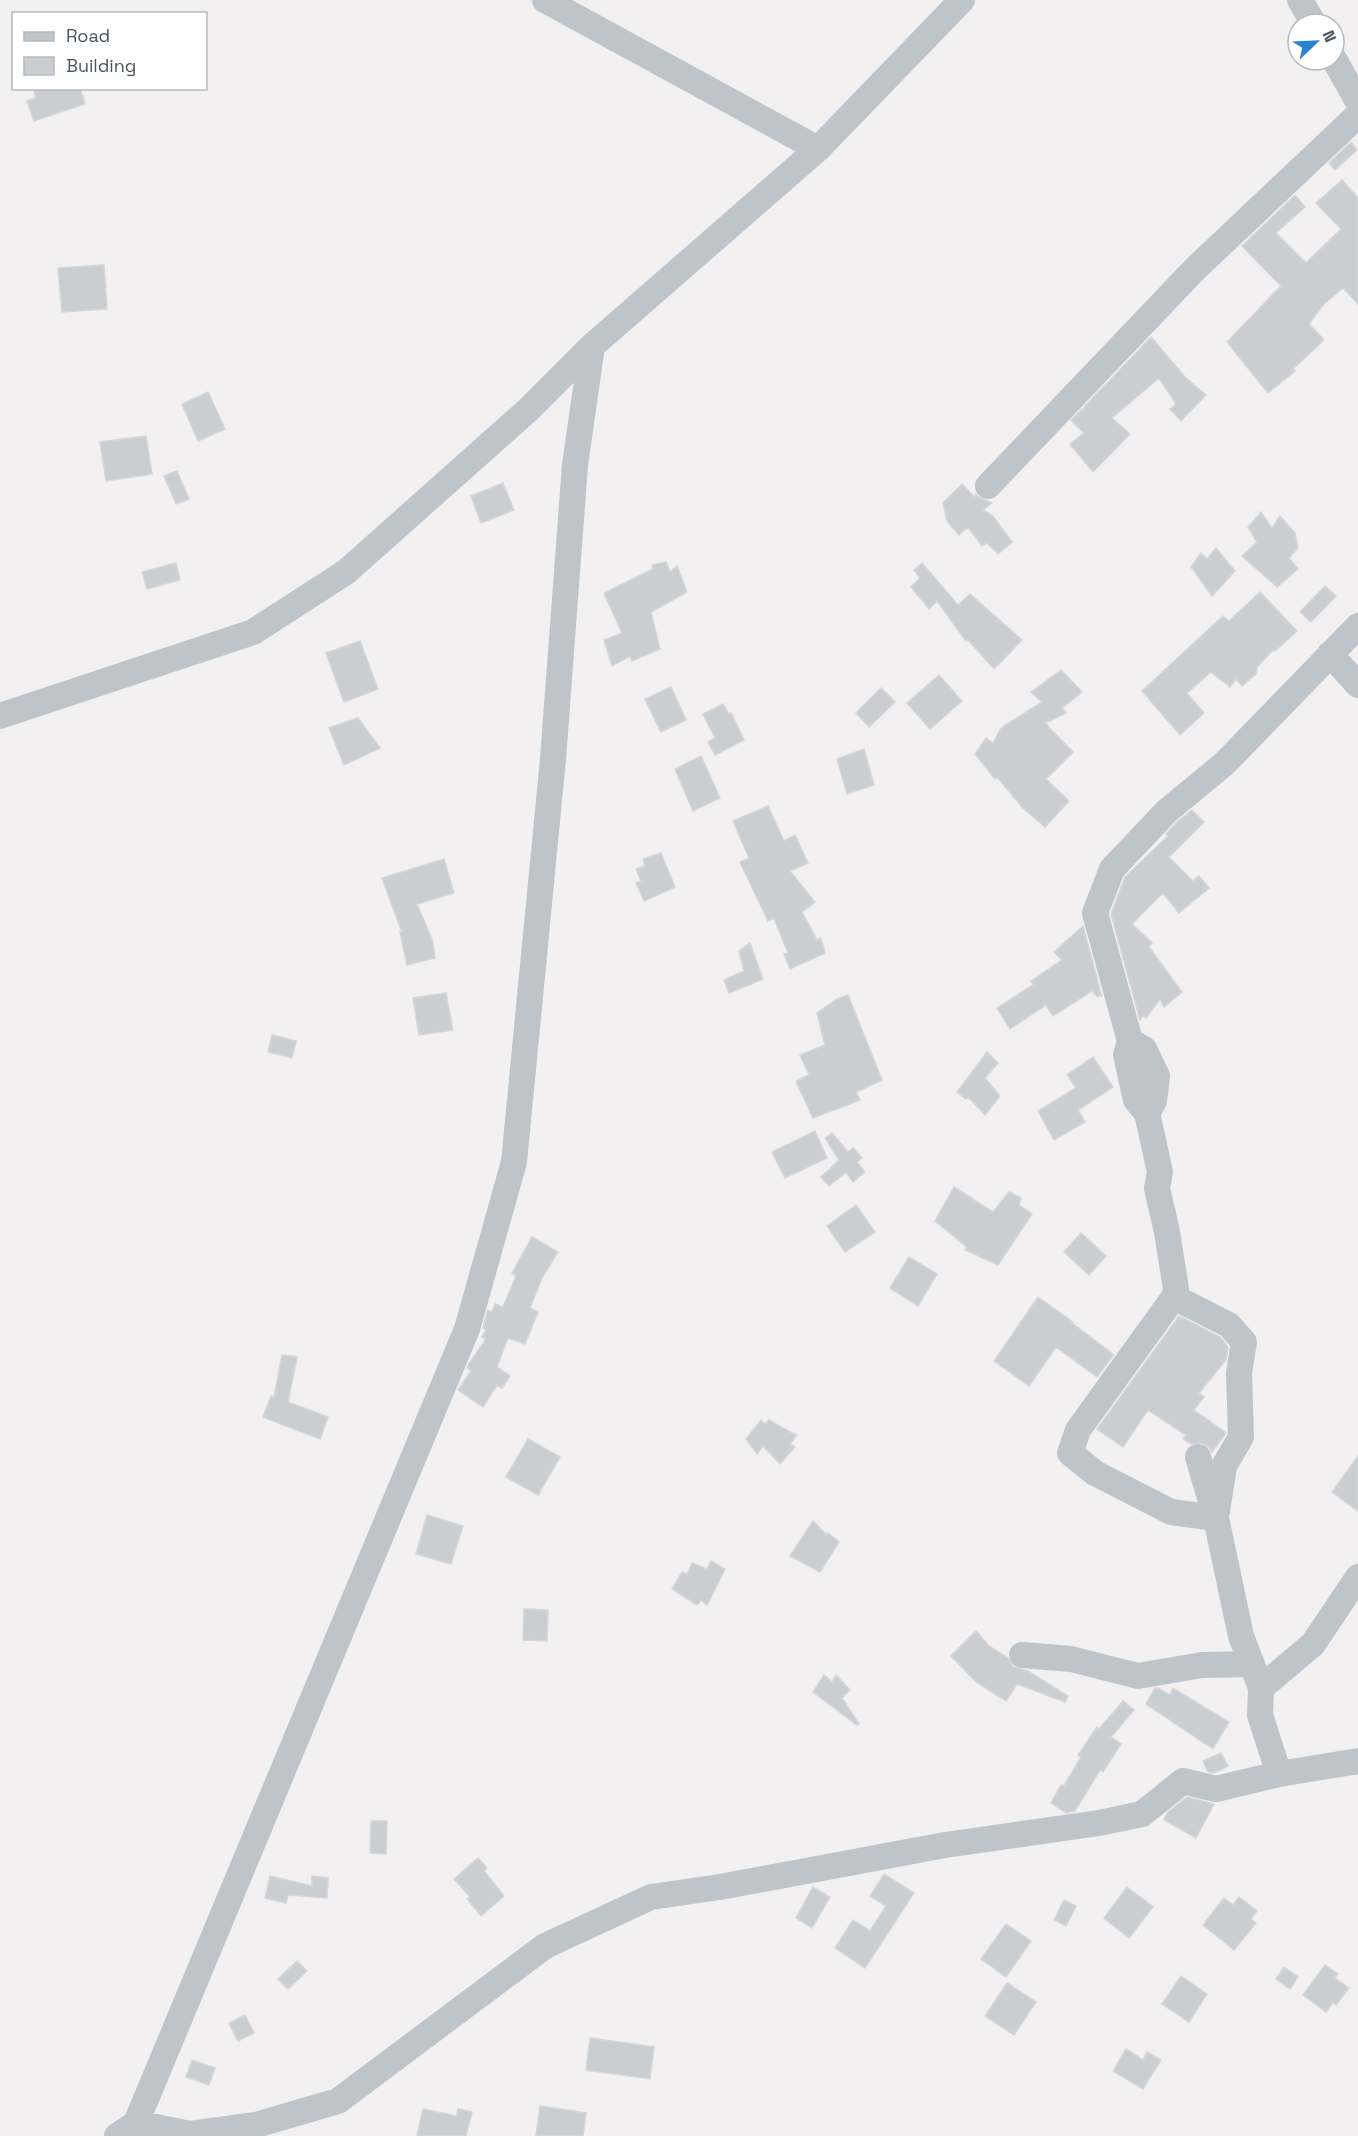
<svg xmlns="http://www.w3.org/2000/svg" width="1358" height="2136" viewBox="0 0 1358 2136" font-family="'Space Grotesk',sans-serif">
<rect width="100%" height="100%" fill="#f2f0f0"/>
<path fill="#cacdd1" stroke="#d4d6da" stroke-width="1.5" d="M33 88H80L85 104 34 121 27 101 36 98Z
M1351 142 1357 150 1335 170 1329 163Z
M1342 180 1358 198V304L1343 288 1324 304 1309 324 1324 340 1293 369 1295 371 1268 393 1227 342 1281 286 1242 246 1295 195 1305 207 1276 233 1306 263 1341 229 1316 203Z
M104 265 107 309 62 312 58 268Z
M1151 337 1185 377 1206 395 1181 421 1170 409 1176 404 1159 378 1112 418 1130 434 1093 472 1070 444 1084 433 1071 420 1082 409 1083 412 1085 406Z
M208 392 225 429 198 441 182 404Z
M146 436 152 474 106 481 100 442Z
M177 471 189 499 176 504 164 476Z
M503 483 514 510 481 523 471 496Z
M962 484 974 497 976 494 978 497 992 503 983 510 993 516 1012 542 998 554 987 543 982 546 968 527 959 535 947 521 943 503Z
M1261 512 1272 528 1280 516 1295 533 1298 548 1289 558 1298 569 1277 587 1242 556 1257 542 1248 527Z
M1216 548 1235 571 1212 596 1191 567 1201 553 1207 559Z
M666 562 670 572 677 566 687 592 651 612 660 649 632 661 630 656 612 666 604 640 622 633 604 593 653 569 652 565Z
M176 563 180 580 147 589 142 572Z
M922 563 958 605 970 594 1022 640 994 669 968 640 966 641 937 601 929 609 911 587 920 578 914 570Z
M1325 586 1336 596 1311 622 1300 612Z
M1260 592 1297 631 1275 651 1273 650 1257 667 1256 674 1242 686 1236 679 1230 687 1211 672 1187 693 1204 713 1180 735 1142 691 1223 616 1229 621Z
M360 641 378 689 344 702 326 653Z
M1061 670 1082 692 1062 708 1066 713 1045 723 1073 752 1046 779 1069 801 1045 827 1023 808 997 777 995 779 975 754 986 738 993 743 1001 728 1042 702 1031 692Z
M939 675 962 701 930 729 907 703Z
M671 687 686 720 661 732 645 699Z
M881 688 895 702 869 727 856 713Z
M723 704 729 714 731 713 744 740 715 755 708 742 715 738 703 714Z
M358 718 380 748 344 765 329 728Z
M864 749 874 785 847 794 837 759Z
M701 756 720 798 693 811 675 769Z
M768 806 784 841 795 835 808 863 790 871 815 902 802 912 817 940 821 938 825 953 790 969 784 954 788 953 774 918 768 921 740 862 749 858 733 821Z
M1192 810 1204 822 1169 857 1193 881 1199 876 1209 888 1179 913 1163 893 1132 924 1152 943 1149 947 1182 992 1164 1007 1160 999 1146 1018 1143 1015 1140 1020 1111 914 1125 877 1168 836 1166 834 1177 822Z
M661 853 675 887 644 901 636 883 641 881 636 869 645 866 643 859Z
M444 859 454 893 417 904 433 942 435 958 407 965 400 932H402L382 878Z
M1083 926 1102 997 1100 994 1098 997 1092 991 1053 1016 1046 1005 1010 1029 997 1008 1033 985 1031 981 1062 960 1054 952Z
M750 943 763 979 729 993 724 980 744 971 739 951Z
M446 993 453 1030 419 1035 413 998Z
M848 995 882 1080 856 1092 860 1100 813 1118 796 1081 809 1075 800 1055 825 1045 817 1013 837 999Z
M272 1035 296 1041 292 1058 268 1052Z
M987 1052 998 1063 985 1078 1000 1096 985 1115 968 1097 966 1099 957 1092Z
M1093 1057 1113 1087 1078 1110 1085 1122 1054 1140 1038 1111 1076 1088 1067 1075Z
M815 1131 827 1158 785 1178 772 1152Z
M832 1133 848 1152 853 1148 862 1158 857 1162 865 1172 853 1182 846 1172 829 1186 821 1177 839 1160 825 1138Z
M954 1187 993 1212 1009 1192 1021 1198 1019 1205 1032 1214 998 1265 965 1250 967 1247 935 1221Z
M856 1205 875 1232 845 1252 827 1226Z
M1081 1233 1106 1256 1089 1275 1064 1252Z
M532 1237 558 1252 542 1278 530 1308 538 1312 525 1344 508 1338 497 1367 510 1376 502 1388 497 1385 483 1407 458 1390 471 1371 467 1368 468 1365 486 1339 482 1337 486 1330 483 1328 488 1310 492 1312 495 1304 503 1307 516 1276 512 1273Z
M909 1257 937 1274 918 1306 890 1288Z
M1038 1297 1073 1322 1072 1323 1114 1355 1097 1377 1056 1347 1029 1386 994 1361Z
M1179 1316 1220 1337 1228 1347 1226 1360 1199 1393 1204 1397 1194 1410 1226 1433 1212 1452 1209 1447 1202 1443 1191 1444 1183 1439 1186 1435 1148 1410 1123 1447 1097 1429Z
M282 1355 297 1357 288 1402 328 1417 320 1439 263 1417 271 1396 274 1397Z
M761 1420 764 1424 769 1420 790 1432 797 1435 790 1444 795 1447 780 1464 763 1446 757 1454 746 1439Z
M528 1439 560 1457 538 1495 506 1477Z
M1358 1456V1511L1332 1492Z
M427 1515 463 1526 451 1564 416 1554Z
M813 1521 827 1535 828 1533 839 1542 820 1572 790 1556Z
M711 1561 725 1569 707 1605 701 1600 697 1605 672 1589 682 1572 687 1574 692 1563 707 1569Z
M524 1609 548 1610 547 1641 523 1640Z
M976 1631 989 1646 1008 1658 1013 1667 1028 1671 1068 1696 1065 1702 1017 1684 1006 1701 976 1682 951 1656Z
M824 1675 832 1682 836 1675 850 1690 842 1698 859 1724 857 1725 813 1692Z
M1155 1688H1158L1170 1695 1173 1688 1229 1722 1213 1749 1146 1704Z
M1123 1701 1134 1710 1111 1737 1121 1744 1103 1772 1100 1770 1075 1811 1066 1813 1051 1803 1061 1785 1064 1786 1081 1757 1078 1755 1097 1727 1099 1729Z
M1221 1753 1228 1766 1214 1773 1208 1772 1203 1761Z
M1187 1797 1214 1804 1196 1838 1164 1820 1168 1812Z
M371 1821H387L386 1854 370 1853Z
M478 1858 487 1868 484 1871 504 1896 481 1916 467 1899 470 1897 454 1879Z
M884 1874 914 1893 865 1968 835 1948 853 1920 870 1931 886 1906 870 1896Z
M270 1876 312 1886V1876L328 1878 327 1898 288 1895 286 1903 265 1898Z
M813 1887 830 1897 812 1928 796 1918Z
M1127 1887 1153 1907 1129 1938 1104 1918Z
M1239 1897 1257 1911 1251 1919 1256 1923 1234 1950 1203 1925 1224 1898 1233 1905Z
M1064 1900 1076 1906 1066 1926 1054 1920Z
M1006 1924 1031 1941 1006 1977 981 1959Z
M297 1961 307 1971 288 1989 278 1979Z
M1325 1965 1338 1974 1335 1978 1349 1988 1336 2005 1333 2002 1326 2012 1303 1995Z
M1284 1967 1298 1977 1290 1989 1276 1979Z
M1181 1976 1207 1994 1189 2022 1162 2004Z
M1007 1983 1036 2002 1014 2035 985 2016Z
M245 2015 254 2033 238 2041 229 2023Z
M590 2038 654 2047 650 2079 586 2070Z
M1126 2049 1143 2060 1147 2052 1161 2060 1143 2089 1113 2071Z
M192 2060 215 2068 209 2085 186 2077Z
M540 2106 586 2113 583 2136H536Z
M423 2109 456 2116 458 2109 472 2112 466 2136H417Z"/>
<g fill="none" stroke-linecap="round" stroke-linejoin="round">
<path stroke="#bdc5cb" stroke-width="26" d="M545 0 818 149
M1300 0 1314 24
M1334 59 1358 102
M988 486 1195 269 1358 115
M1330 654 1358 685
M0 716 253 632 346 572 528 410 592 346 818 149 962 0
M1130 1041 1144 1049 1157 1076 1154 1101 1147 1113
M1174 1297 1229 1325 1244 1342 1239 1373 1241 1437 1224 1466 1217 1511
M1198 1457 1216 1518 1241 1636 1261 1688 1260 1715 1279 1774
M1216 1518 1171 1512 1095 1473 1070 1453 1078 1430 1174 1297 1176 1289 1167 1232 1157 1188 1160 1172 1147 1113 1136 1100 1126 1055 1130 1041 1095 913 1112 869 1167 811 1224 764 1358 626
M1022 1655 1071 1659 1138 1676 1202 1665 1251 1664
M1261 1688 1313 1644 1358 1577
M136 2123 190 2134 256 2125 338 2101 545 1946 651 1897 720 1887 945 1845 1099 1823 1142 1814 1183 1781 1216 1789 1279 1774 1358 1761
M117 2136 136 2123 467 1329 514 1162 553 759 575 465 592 346"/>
</g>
<rect x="12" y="12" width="195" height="78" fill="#ffffff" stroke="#b6bbbd" stroke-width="1.5"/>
<rect x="24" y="32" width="30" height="9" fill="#bdc5cb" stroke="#b6bbbd" stroke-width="1.5"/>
<text x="66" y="42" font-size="18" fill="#49545b">Road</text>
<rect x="24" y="57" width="30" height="18" fill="#cacdd1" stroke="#b6bbbd" stroke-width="1.5"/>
<text x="66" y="72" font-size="18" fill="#49545b">Building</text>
<g transform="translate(1316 42) rotate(67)"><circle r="28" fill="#ffffff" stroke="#b6bbbd" stroke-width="1.5"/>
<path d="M0-4.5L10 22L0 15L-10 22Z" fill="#2b83d0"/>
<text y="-9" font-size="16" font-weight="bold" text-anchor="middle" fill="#49545b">N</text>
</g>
</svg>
